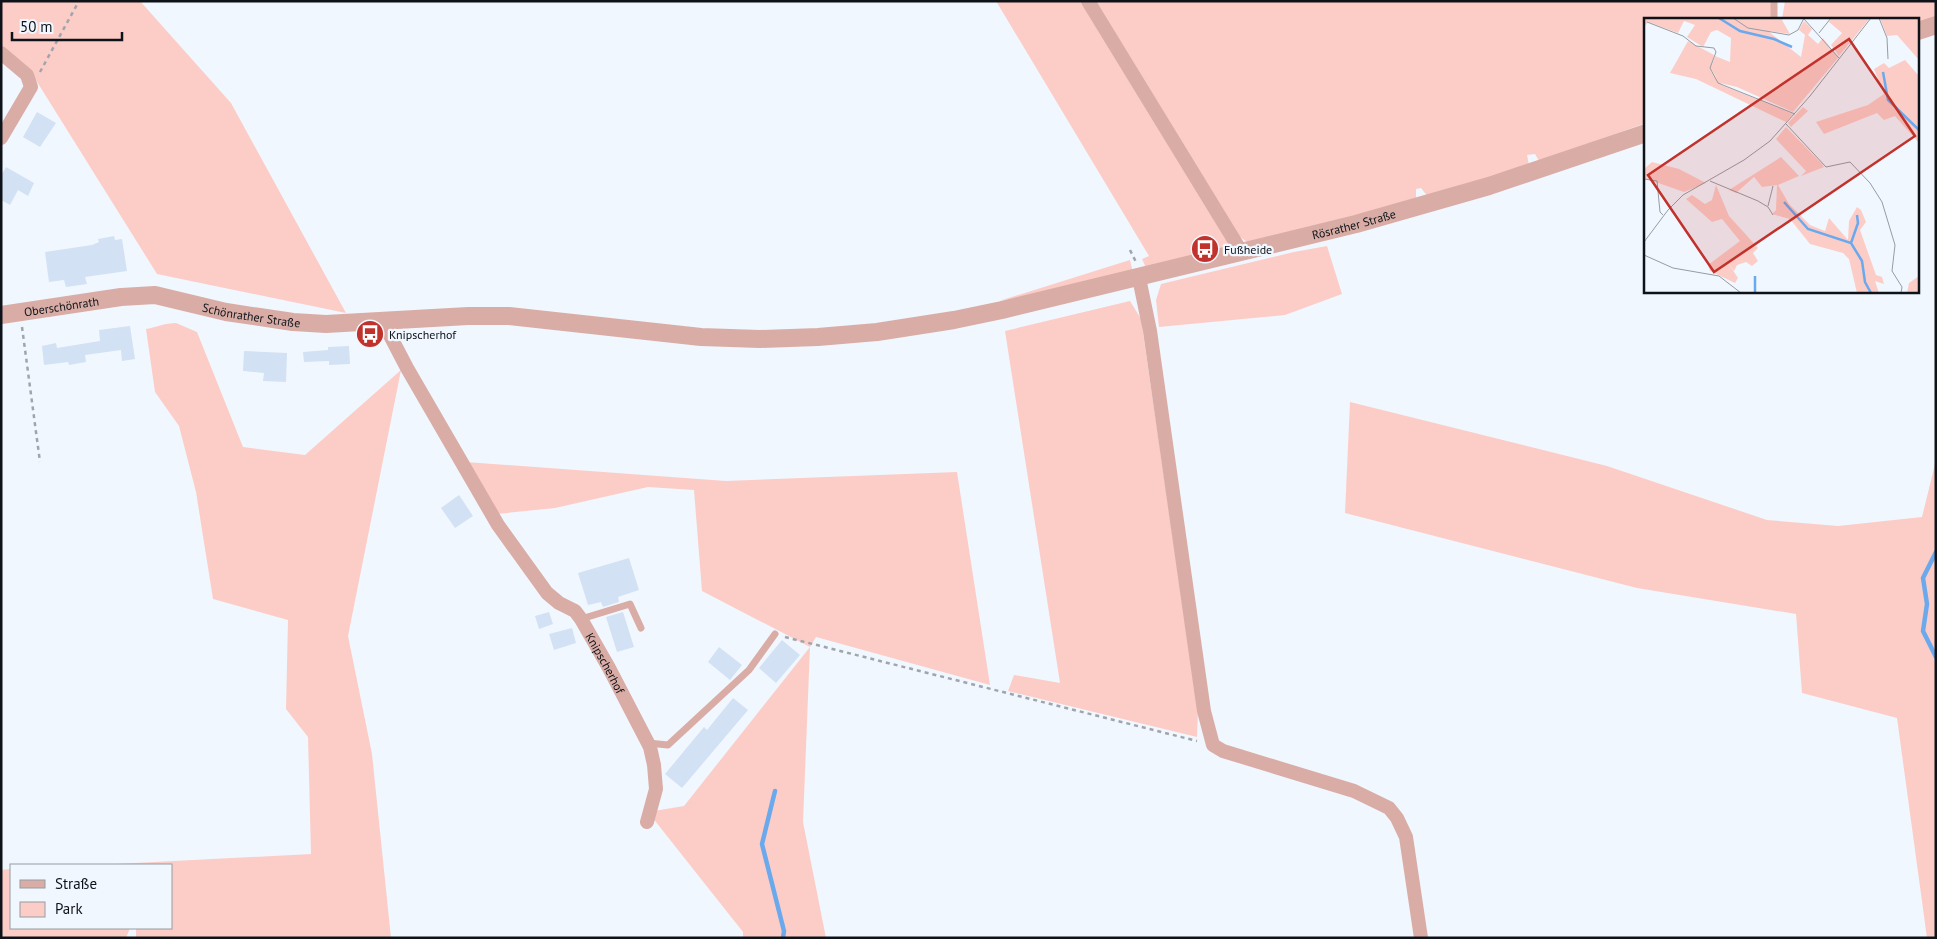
<svg xmlns="http://www.w3.org/2000/svg" width="1937" height="939" viewBox="0 0 1937 939" font-family="'PT Sans',sans-serif">
<rect width="100%" height="100%" fill="#f1f7fe"/>
<path fill="#fccdc7" d="M1 1H140L231 103 346 313 157 274 34 77 1 45Z
M996 1H1082L1233 247 1147 270 1142 259 1149 256Z
M1092 1H1771V19H1646V123L1539 161 1535 154 1527 155 1529 165 1428 197 1421 188 1416 189V201L1247 242 1235 233Z
M1785 1H1936V17L1918 24V19H1782Z
M1327 246 1342 294 1285 315 1159 327 1156 300 1161 284 1294 252Z
M1130 260 1133 273 999 301Z
M1130 301 1141 319 1198 710 1197 737 1008 691 1014 675 1060 683 1005 331Z
M176 323 197 332 243 447 305 455 401 370 348 636 372 754 391 938H136V928H171V865H96L311 854 308 737 286 709 288 620 213 599 196 492 179 426 155 392 146 329C157 327 165 323 176 323Z
M1350 402 1607 466 1767 520 1838 526 1922 517 1936 460V938H1927L1897 718 1802 693 1796 614 1637 588 1345 513Z
M466 462 726 481 957 472 990 685 816 637 810 647 803 822 826 938H743V932L648 812 684 806 810 647 702 591 694 490 648 487 555 508 497 514Z
M11 869V928H130L126 938H1V870Z"/>
<g fill="none" stroke-linecap="round" stroke-linejoin="round">
<path stroke="#6ba9ed" stroke-width="4.5" d="M1936 552 1923 578 1927 604 1923 631 1936 657
M775 791 762 844 784 931 783 938"/>
</g>
<path fill="#d2e1f3" d="M37 112 56 123 40 147 23 137Z
M6 167 34 183 28 196 18 190 10 205 1 200V176Z
M114 236 115 240 122 239 127 271 85 277 87 284 66 287 64 280 49 282 45 252 92 245 99 242 98 239Z
M130 326 135 359 122 361 121 350 85 355 86 362 69 365 68 362 44 365 42 346 56 343 57 348 100 341 99 330Z
M349 346 350 364 329 365V361L304 362 303 352 328 350V347Z
M244 351 287 353 286 382 263 381 264 373 243 371Z
M459 495 473 516 455 528 441 508Z
M629 558 639 590 618 597 619 602 603 607 601 602 588 605 578 573Z
M549 612 553 624 539 629 535 616Z
M623 612 634 647 617 652 606 617Z
M572 628 576 643 554 650 549 634Z
M782 640 800 655 776 683 759 668Z
M719 647 742 665 730 680 708 662Z
M733 698 748 710 682 788 665 774 704 727 707 730Z"/>
<g fill="none" stroke-linecap="round" stroke-linejoin="round">
<path stroke="#a0a5ac" stroke-width="2.5" stroke-dasharray="4 4" stroke-linecap="butt" d="M40 72 79 1
M1130 250 1136 262
M22 327 40 462
M785 637 1197 741"/>
<path stroke="#d9ada6" stroke-width="7" d="M1774 1V19
M581 619 630 604 641 628
M648 743 668 745 749 670 775 634"/>
<g stroke="#d9ada6" stroke-width="14">
<path d="M1088 1 1242 253"/>
<path d="M1 53 27 75 31 87 1 138"/>
<path d="M1139 278 1150 331 1204 711 1213 745 1223 751 1354 791 1389 808 1397 818 1406 837 1421 938"/>
<path id="s1" d="M383 322 407 368 498 525 547 593 559 603 575 611 581 619 609 668 650 747 654 765 656 789 647 822"/>
</g>
<g stroke="#d9ada6" stroke-width="18">
<path d="M1918 31 1936 25"/>
<path id="s2" d="M1 315 121 297 155 295 226 312 293 322 326 324 468 316H509L701 337 760 339 818 337 877 332 954 320 1002 310 1356 224 1489 186 1646 133"/>
</g>
</g>
<defs>
<symbol id="bus-disc" viewBox="-11 -11 22 22"><circle r="9.5" fill="#c0322b" stroke="#f1f7fe"/><path d="M-5-6H5V4H4V6H2V4H-2V6H-4V4H-5ZM-3.5-4V0h7V-4ZM-3.5 1.2v1.5H-2V1.2ZM2 1.2v1.5H3.5V1.2Z" fill="#fff"/></symbol>
</defs>
<g fill-rule="evenodd">
<use href="#bus-disc" x="1189" y="233" width="32" height="32"/>
<use href="#bus-disc" x="354" y="318" width="32" height="32"/>
</g>
<g text-anchor="middle" dominant-baseline="central" stroke-width="4.5" stroke-linejoin="round" paint-order="stroke">
<g font-size="12" fill="#0e1319" stroke="#f1f7fe">
<text stroke="none"><textPath href="#s2" startOffset="1371">Rösrather Straße</textPath></text>
<text stroke="none"><textPath href="#s2" startOffset="61">Oberschönrath</textPath></text>
<text stroke="none"><textPath href="#s2" startOffset="254">Schönrather Straße</textPath></text>
<text stroke="none"><textPath href="#s1" startOffset="411">Knipscherhof</textPath></text>
</g>
<g font-size="12" fill="#0e1319" stroke="#f1f7fe" text-anchor="start">
<text x="1224" y="249">Fußheide</text>
<text x="389" y="334">Knipscherhof</text>
</g>
</g>
<g transform="translate(1644 18)">
<rect width="275" height="275" fill="#f1f7fe"/>
<path d="M0 0H140L138 2 146 16 124 13 157 39 161 17 155 12 160 3 168 11 164 17 174 26 179 20 194 40 149 94 93 69 76 65 67 51 71 38 86 44 87 20 73 12 67 14 59 29 43 19 51 7 40 3 34 15 4 4 0 9ZM188 0H226L195 38 187 27 198 15 185 4ZM236 0H275V42L253 17 243 18ZM44 23 70 37 67 53 78 67 149 96 142 104 52 61 26 55ZM261 42 275 58V125L251 98 240 102 233 95 180 116 172 104 224 87 240 76 230 51 240 45 245 50ZM159 89 164 93 147 109 144 105ZM142 109 178 146 180 149 157 158 162 153 132 121ZM137 139 155 158 134 167 145 186 166 207 181 213 185 200 204 222 205 203 213 189 217 192 222 204 216 212 232 257 238 259 240 266 231 263 235 275H213L205 241 199 235 166 226 146 201 128 196 132 192 133 167 118 169 110 159 92 175 85 172ZM8 144 35 151 62 165 40 174 0 160V151ZM72 167 85 198 114 230 109 235 114 243 108 248 102 244 93 247 90 253 83 243 94 260 91 265 66 253 64 247 96 223 78 201 68 204 42 181 48 177 61 186 68 182ZM275 258V275H263L265 265Z" fill="#fccdc7"/>
<path fill="none" stroke="#6ba9ed" stroke-width="2.5" d="M75 0 96 13 130 21 148 29M239 54 244 82 275 112M140 184 164 211 207 225 218 243 221 264 227 275M207 225 214 205 213 197M111 275V258"/>
<path fill="none" stroke="#969ca2" stroke-width="1" d="M89 0 104 10 145 17 154 12 160 0M235 0 243 20 244 41M160 1 195 40M3 4 39 18 52 28 70 30 72 34 66 50 74 65 151 96M175 15 187 0M142 106 182 149 206 144 226 165 238 184 251 227 248 253 258 269 257 275M0 161 13 163 16 194 19 197M66 163 114 183 124 189 129 197M124 188 129 168M0 224 24 192 39 177 100 142 126 123 166 78 227 0M0 237 29 250 75 258 97 275"/>
<path fill="#c0322b" fill-opacity="0.15" stroke="#c0322b" stroke-width="2.5" d="M205 21 271 118 70 254 4 157Z"/>
<rect width="275" height="275" fill="none" stroke="#0e1319" stroke-width="2.5"/>
</g>
<rect width="1937" height="939" fill="none" stroke="#0e1319" stroke-width="5"/>
<rect x="10" y="864" width="162" height="65" fill="#f1f7fe" stroke="#969ca2"/>
<rect x="20" y="880" width="25" height="8" fill="#d9ada6" stroke="#969ca2"/>
<text x="55" y="889" font-size="15" fill="#0e1319">Straße</text>
<rect x="20" y="902" width="25" height="15" fill="#fccdc7" stroke="#969ca2"/>
<text x="55" y="914" font-size="15" fill="#0e1319">Park</text>
<path d="M12 32v8h110v-8" fill="none" stroke="#0e1319" stroke-width="2.5"/>
<text x="20" y="32" font-size="15" fill="#0e1319" stroke="#f1f7fe" stroke-width="4" paint-order="stroke">50 m</text>
</svg>
